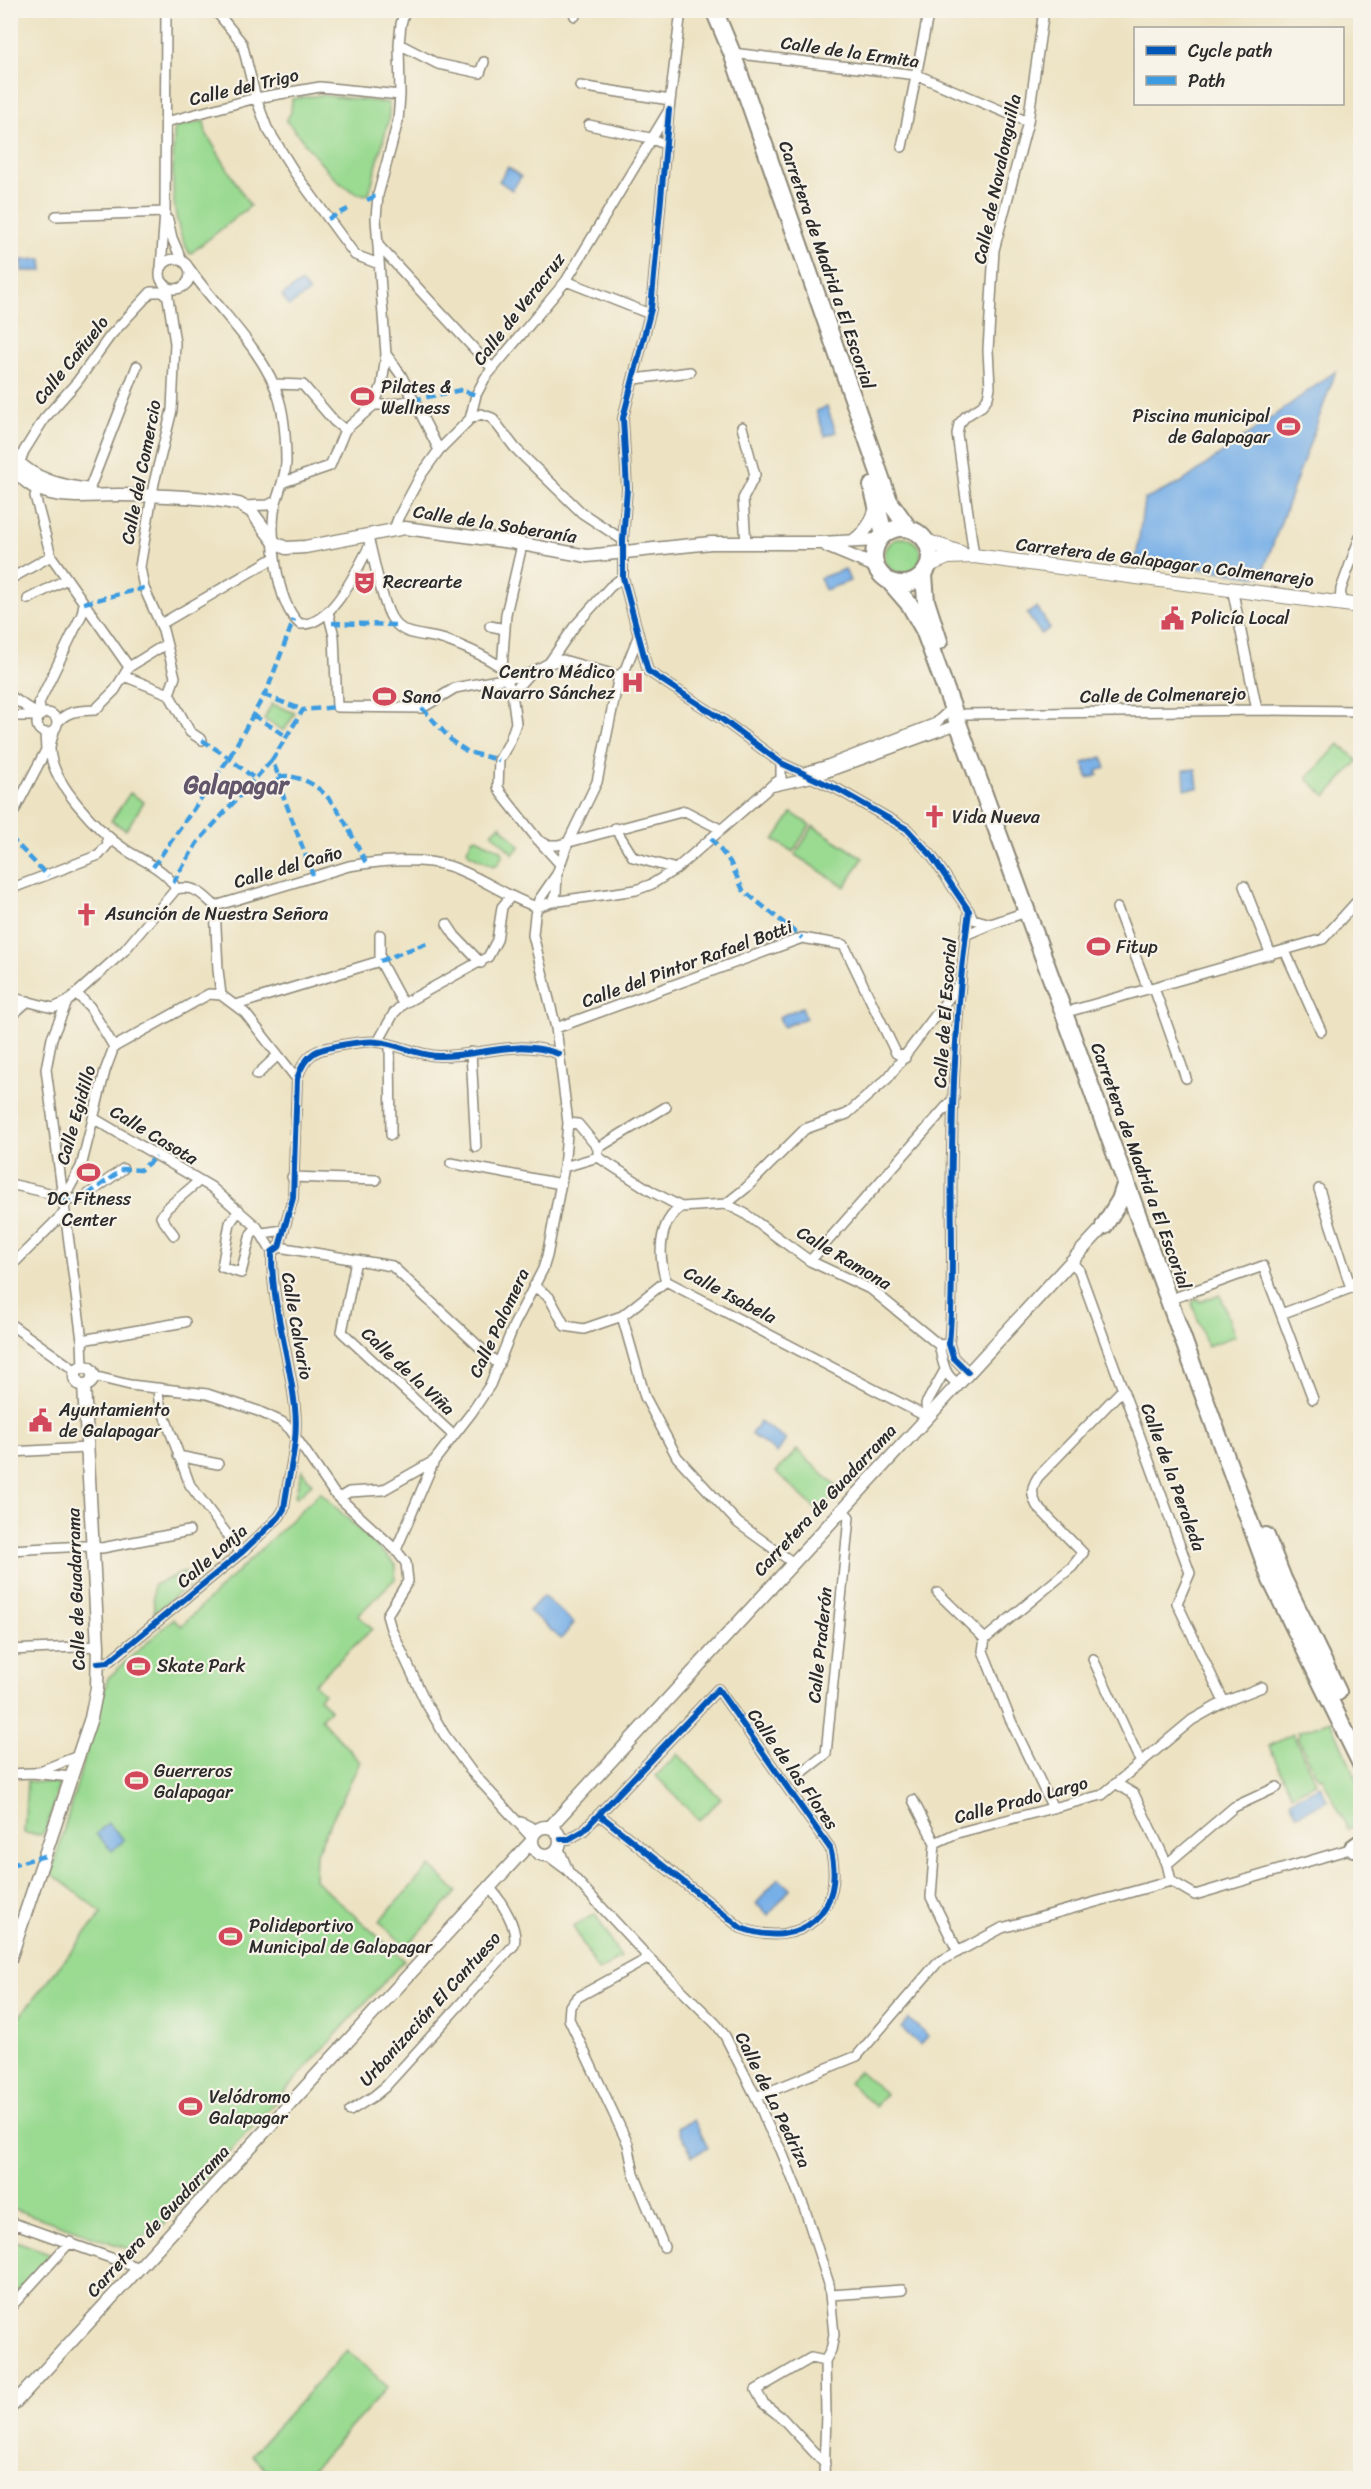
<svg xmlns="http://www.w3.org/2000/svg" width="1371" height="2489" viewBox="0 0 1371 2489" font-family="Sriracha,sans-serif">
<rect width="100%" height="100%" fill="#f7f3e8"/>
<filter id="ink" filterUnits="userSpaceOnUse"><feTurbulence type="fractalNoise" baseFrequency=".0167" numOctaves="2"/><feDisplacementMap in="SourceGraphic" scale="12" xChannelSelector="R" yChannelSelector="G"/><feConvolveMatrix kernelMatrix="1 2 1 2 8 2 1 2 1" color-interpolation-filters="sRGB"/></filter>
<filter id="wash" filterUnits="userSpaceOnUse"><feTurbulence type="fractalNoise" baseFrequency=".008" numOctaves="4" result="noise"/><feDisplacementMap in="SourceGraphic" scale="24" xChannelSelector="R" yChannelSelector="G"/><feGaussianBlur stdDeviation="1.35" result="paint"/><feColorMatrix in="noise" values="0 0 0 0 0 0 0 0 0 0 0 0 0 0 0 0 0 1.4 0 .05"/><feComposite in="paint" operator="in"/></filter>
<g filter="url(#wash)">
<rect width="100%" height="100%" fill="#ede3c3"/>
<path fill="#9ada91" stroke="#62825e" stroke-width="1.5" d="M321 95 389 103V119L369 194C341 201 304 138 286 121L291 112 292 99Z
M204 121 206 133 250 206 190 254C168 219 173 172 174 132L176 127Z
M885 556a18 18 0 1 1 36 0a18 18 0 1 1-36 0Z
M272 704 295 713 284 731 264 719Z
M1339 744 1358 761 1326 796 1307 779Z
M130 793 144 802 126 830 111 821Z
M792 813 810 825 793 852 774 840Z
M500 825 520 846 513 854 492 833Z
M813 826 863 858 845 887 795 855Z
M476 838 501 850 503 854 498 864 493 866 469 854 467 850 472 839Z
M1220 1294 1235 1336 1207 1346 1192 1303 1198 1298 1200 1302Z
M797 1450 840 1490 819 1512 776 1472Z
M302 1470 312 1484 297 1497 295 1495Z
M320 1492 396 1565 395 1579 358 1615 372 1629 314 1684 324 1693 319 1698 330 1709 321 1719 360 1762 316 1853 315 1880 404 1960 162 2226 158 2223 131 2250 11 2208V2027L102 1913 51 1873 108 1678 173 1619 181 1626Z
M185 1572 192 1582 154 1613 153 1585Z
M1331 1721 1360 1788V1832L1356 1825 1348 1829 1322 1777 1318 1778 1297 1737 1300 1736 1298 1732Z
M1293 1734 1316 1783 1292 1795 1269 1746Z
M678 1754 721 1799 699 1820 656 1776Z
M27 1781 59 1784 47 1828 41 1835 24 1833Z
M430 1866 457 1892 406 1947 379 1921Z
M595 1914 621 1958 598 1971 573 1926Z
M859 2071 886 2094 875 2106 849 2083Z
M16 2241 52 2254 11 2299V2257Z
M347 2350 388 2387 304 2478H276L251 2455Z"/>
<path fill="#77afe7" stroke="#516d89" stroke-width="1.5" d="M508 167 521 177 512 190 499 181Z
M42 259 43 271H22V260Z
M301 282 309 292 289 306 282 296Z
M1336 371 1261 577 1136 560 1144 500 1182 482Z
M827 407 836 432 825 436 816 411Z
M845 569 850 581 825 590 820 578Z
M1037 607 1050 628 1041 634 1027 614Z
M1102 757 1106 768 1097 771 1098 775 1088 778 1083 763Z
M1196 769 1198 788 1185 789 1184 770Z
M802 1007 806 1018 783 1027 779 1017Z
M760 1421 786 1440 777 1453 751 1434Z
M543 1596 574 1623 561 1639 529 1611Z
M1320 1786 1327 1801 1297 1815 1290 1801Z
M108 1823 124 1840 112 1851 96 1834Z
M778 1878 790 1889 769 1915 756 1904Z
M909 2019 928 2036 920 2045 901 2028Z
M694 2120 708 2148 692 2156 678 2127Z"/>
</g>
<g filter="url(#ink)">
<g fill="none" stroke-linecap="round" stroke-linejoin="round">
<defs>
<path id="street" d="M215 10 242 43 256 98 267 128 295 173 355 255 379 264
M405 10 401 24 399 44 400 95 398 121 378 195 376 218 381 289 386 354 401 375 439 450
M573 10 575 16
M399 44 438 64 480 73 484 62
M732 53 917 75 1028 122
M580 86 670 100
M669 110 651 309 623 418 627 489 623 540V577L648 671 723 720 781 763 839 790 907 829 931 855 969 911C958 990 953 1073 952 1152 950 1216 955 1280 949 1344L953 1357 968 1372
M166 122 256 98 320 87 400 95
M589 125 650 138 666 145
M902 147 929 10
M56 216 165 212
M168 220 172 238 182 261
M378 245 492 368
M160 274a15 15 0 1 1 30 0a15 15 0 1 1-30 0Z
M161 268 165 212 166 10
M189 268C217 309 266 352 279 399 285 419 286 442 286 463 285 478 280 489 276 502 268 529 276 605 300 624 332 627 357 569 370 545
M566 281 650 314
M166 285 175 343 172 410 154 483 140 567 144 588 163 630 175 677 169 694
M635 379 690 372
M274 384 303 385 334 421 345 430
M374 405 382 385 386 354
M470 419 481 414 492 418 515 448 582 513 623 540
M742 427 755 475 743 499 746 543
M15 466 19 464 24 451 44 419 77 382 110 336 151 292H162L168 296
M284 482 330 466 345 430 374 405H388L413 400
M43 486 38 489 35 496 51 556 129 667
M89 490 137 366
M243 506 268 505 276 501
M394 529 399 516 421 475 439 450 470 419 476 395 485 378 566 281 669 110 681 10
M369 541C374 560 382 602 391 617 403 639 428 633 448 641 467 648 486 656 502 668
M522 545 506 614 502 668 512 693 516 723 509 743 499 760 498 787 501 793 538 840 548 845H558L685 811 720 829
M974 556 957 434 959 424 966 416 982 406 988 397 990 387 988 350 994 250 1028 122 1044 10
M10 579 51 556
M1232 588 1257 710
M28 599 67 579
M1340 603 1341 589 1360 537
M328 612 334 636 337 707 422 708 455 688 529 674
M161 624 274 558
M490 626 505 629
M549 663 563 660 619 676
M124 676 169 694 190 732 202 740
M512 693 529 674 549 663 574 627 610 587 623 577
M10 696 40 716
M37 723a10 10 0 1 1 20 0a10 10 0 1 1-20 0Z
M965 714 1257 710 1360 711
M41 715 39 703 82 614 84 603
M10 719 16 716H40
M57 723C68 710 78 711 95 710L115 690 129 667 166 644
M54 731C53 736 50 743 50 749 51 783 99 832 126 850 143 861 167 870 176 889
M804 772 825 766 936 723 952 708
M772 785 781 779V763
M10 819 46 750 45 733
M615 828 633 857 676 869
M540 842 559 863
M557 874 568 842 597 782 619 676 625 670 638 637
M1244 886 1271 955
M10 889 99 855 108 844 107 837
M176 889C195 885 202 894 215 906
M215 906 349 866C377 861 422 857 449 866 480 876 506 897 537 907
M215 906 218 970 221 995 245 1013 297 1079
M537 907 552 902 636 890 652 884 676 869 770 787 814 777 950 727 960 728
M1117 908 1148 989
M447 924 455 936 481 963
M991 924 1026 912
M380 935V961L403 1004
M965 935 991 924 973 919 969 911
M1285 951 1321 1031
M1154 988 1186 1078
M76 993 90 1007 114 1047
M10 997 53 1008 67 1002
M236 1005 380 961
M1074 1010 1323 939 1360 898
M10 1017 28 1001
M556 1028 802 938 844 945 896 1053 905 1058
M378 1042 394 1013 403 1004 488 957 497 940 502 907 511 896
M390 1045 391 1135
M471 1052 476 1147
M257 1075 278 1055
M93 1118 211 1187 257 1227 272 1252
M568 1123 578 1124 598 1148V1152
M598 1148 666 1107
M598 1157 651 1191 681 1207 726 1204 744 1213 810 1261 872 1290 939 1345 949 1344
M451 1163 561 1184
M564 1167 598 1157
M292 1177 376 1180
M10 1184 62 1196
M62 1201 81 1167 105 1071 114 1047 209 994 221 995
M62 1201 83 1198 123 1169
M726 1204 746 1188 805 1129 847 1114 888 1078 960 983
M239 1210 230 1223 222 1267 241 1273 251 1234 257 1227
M262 1233 284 1230
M174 1235 161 1217 167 1208 199 1181
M279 1247 392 1266 499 1365
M356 1260 342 1332 453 1435
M810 1261 954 1098
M1071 1262 1079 1270 1190 1573 1177 1603 1224 1702
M10 1267 65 1212
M666 1281 927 1417
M666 1281C658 1256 658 1223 681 1207
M534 1286 549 1297 565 1326 584 1329 622 1316 666 1281
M1177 1297 1263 1266 1313 1399
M1281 1314 1351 1288 1319 1189
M622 1316 645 1397 677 1457 738 1523 792 1562
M10 1324 76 1371
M82 1340 185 1322
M939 1345C943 1360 943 1376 958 1383
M83 1367 82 1340 46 1069 52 1038 67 1002 124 951 176 889
M93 1376 130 1385 207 1394 258 1411 282 1422 290 1429 334 1493 396 1550 406 1563 408 1581 387 1615 391 1629 425 1701 444 1734 471 1771 532 1838
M158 1388 159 1401 190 1485 241 1553
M927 1417 926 1404 945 1370
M10 1452 87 1448
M178 1456 218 1464
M339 1498 349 1492 383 1490 434 1461
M10 1550 85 1546 102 1548 189 1531
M396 1550 434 1461 472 1412 490 1385 514 1325 543 1269 547 1256 564 1167 568 1123 556 1028 533 935 535 915 539 900 557 874 556 893 552 902
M938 1593 985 1639
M10 1650 98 1646
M1093 1659 1141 1763
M98 1663 108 1662 241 1553 279 1517 284 1509C288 1476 299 1442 295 1408 290 1356 271 1305 272 1252L279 1247 293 1198 297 1079C300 1069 305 1059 314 1053 323 1047 366 1040 378 1042 399 1044 418 1056 440 1056 484 1056 514 1038 559 1054
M35 1773 78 1756
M10 1774 32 1773 71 1777
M800 1774 826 1754 849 1517 841 1509
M1117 1784 1134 1794 1167 1864 1171 1881
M913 1800 935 1843 931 1897 958 1952
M1053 1808 1010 1719 983 1651 985 1639 1072 1567 1083 1553 1037 1506C1031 1494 1031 1488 1038 1477L1123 1389
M521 1822 537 1830
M561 1839H569L583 1831 718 1689 830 1848C847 1910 802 1951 741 1928L600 1815
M935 1843 957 1833 1102 1795 1192 1720 1224 1702 1262 1687
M559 1849 567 1868
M548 1856 567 1870 649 1958 716 2024 725 2036 756 2097 769 2128 781 2150 805 2210 829 2284 834 2335 831 2350 825 2361 826 2413 824 2478
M1167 1864 1234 1807 1277 1787
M649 1958 578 1997 570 2006 569 2019 628 2144 634 2174 664 2247
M756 2097 857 2056 937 1963 1002 1928 1171 1881 1195 1895 1353 1848
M350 2111 374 2096 385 2087 514 1945C519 1928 501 1901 490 1888
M10 2222 139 2268
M10 2235 14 2223
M831 2295 902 2290
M10 2308 70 2242
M825 2361 811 2358 756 2390 763 2403 782 2418 825 2464"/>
<path id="secondary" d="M15 459C34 480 61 486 89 490
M10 461C18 475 29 487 44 491 69 499 93 495 118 495 156 495 202 496 239 504L251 511 275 543 286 548 305 547 405 528 511 542 587 556 711 543H820L878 540
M853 541C867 531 872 522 877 505
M827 546 875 566
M75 1376a9 9 0 1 1 18 0a9 9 0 1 1-18 0Z
M532 1841a14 14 0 1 1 28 0a14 14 0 1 1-28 0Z
M550 1827 1104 1226
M10 1959 91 1718 97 1688 98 1646 84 1385
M10 2408 532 1841"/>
<path id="primary" d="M926 541 961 553
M929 565 948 557 974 556 1360 606"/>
<path id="highway" d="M714 10 732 53 889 501 909 529
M872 486 884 534
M874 556a28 28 0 1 1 56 0a28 28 0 1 1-56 0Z
M924 575 926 601 939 641
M891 583 910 605 924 630 1271 1580 1360 1762
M1104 1226 1120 1200 1126 1182
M1266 1536 1283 1579 1338 1692
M1353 1848 1360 1843"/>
</defs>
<use href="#street" stroke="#8c8777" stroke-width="12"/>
<use href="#secondary" stroke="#8c8777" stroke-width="15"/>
<use href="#primary" stroke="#8c8777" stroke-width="16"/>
<use href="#highway" stroke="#8c8777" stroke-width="20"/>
<use href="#street" stroke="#fff" stroke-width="9"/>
<use href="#secondary" stroke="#fff" stroke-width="12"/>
<use href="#primary" stroke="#fff" stroke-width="14"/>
<use href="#highway" stroke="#fff" stroke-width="16"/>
<path stroke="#3d9ce1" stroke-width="4.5" stroke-dasharray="9 4.5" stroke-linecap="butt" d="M367 200 378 195
M328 219 348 209
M413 400 461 390 476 395
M84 603 144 588
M332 623 397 625
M264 695 303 710
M422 708 453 742 468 752 499 760
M253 715 286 736
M202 740 229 758 255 779
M279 777C286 775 290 776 297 778 334 787 349 832 366 863
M10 837 48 876
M711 838 730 862 743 890 802 938
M153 867 229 758 268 688 294 619
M313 875 278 782 279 777 272 760 303 710 337 707
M173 883 197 843 272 760
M380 961 430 942
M62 1201 83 1198 123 1169 140 1170 156 1157
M10 1865 45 1856"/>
<defs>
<path id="cycleway" d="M669 110 651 309 623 418 627 489 623 540V577L648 671 723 720 781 763 839 790 907 829 931 855 969 911C958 990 953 1073 952 1152 950 1216 955 1280 949 1344L953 1357 968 1372
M98 1663 108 1662 241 1553 279 1517 284 1509C288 1476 299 1442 295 1408 290 1356 271 1305 272 1252L279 1247 293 1198 297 1079C300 1069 305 1059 314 1053 323 1047 366 1040 378 1042 399 1044 418 1056 440 1056 484 1056 514 1038 559 1054
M561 1839H569L583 1831 718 1689 830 1848C847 1910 802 1951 741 1928L600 1815"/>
</defs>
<use href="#cycleway" stroke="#f7f3e8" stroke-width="10"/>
<use href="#cycleway" stroke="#0057b8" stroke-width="6"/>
</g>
</g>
<defs>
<symbol id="stadium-bare" viewBox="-9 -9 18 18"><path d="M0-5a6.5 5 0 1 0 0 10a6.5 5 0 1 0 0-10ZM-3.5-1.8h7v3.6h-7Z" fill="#d1495b" stroke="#f7f3e8" stroke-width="2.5" paint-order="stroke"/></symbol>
<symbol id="theatre-bare" viewBox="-9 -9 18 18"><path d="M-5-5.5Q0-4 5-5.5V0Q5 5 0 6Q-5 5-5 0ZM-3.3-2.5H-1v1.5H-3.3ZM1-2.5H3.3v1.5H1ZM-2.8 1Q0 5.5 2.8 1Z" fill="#d1495b" stroke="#f7f3e8" stroke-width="2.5" paint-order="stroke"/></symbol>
<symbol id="civic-bare" viewBox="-9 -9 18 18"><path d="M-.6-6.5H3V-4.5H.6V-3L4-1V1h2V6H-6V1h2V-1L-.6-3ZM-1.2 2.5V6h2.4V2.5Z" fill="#d1495b" stroke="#f7f3e8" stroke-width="2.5" paint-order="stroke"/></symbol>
<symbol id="hospital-bare" viewBox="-9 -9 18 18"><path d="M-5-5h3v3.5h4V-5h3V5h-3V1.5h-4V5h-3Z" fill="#d1495b" stroke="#f7f3e8" stroke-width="2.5" paint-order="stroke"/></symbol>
<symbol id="church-bare" viewBox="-9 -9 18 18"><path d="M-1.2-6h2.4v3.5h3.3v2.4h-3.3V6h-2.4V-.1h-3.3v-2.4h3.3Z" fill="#d1495b" stroke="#f7f3e8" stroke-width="2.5" paint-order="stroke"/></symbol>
</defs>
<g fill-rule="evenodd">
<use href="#stadium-bare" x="346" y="380" width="33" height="33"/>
<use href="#stadium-bare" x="1272" y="410" width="33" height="33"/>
<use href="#theatre-bare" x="348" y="566" width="33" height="33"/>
<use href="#civic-bare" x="1156" y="602" width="33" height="33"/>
<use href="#hospital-bare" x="616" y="666" width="33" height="33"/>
<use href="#stadium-bare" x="368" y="680" width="33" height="33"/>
<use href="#church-bare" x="918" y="800" width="33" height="33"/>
<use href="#church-bare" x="70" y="898" width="33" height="33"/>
<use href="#stadium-bare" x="1082" y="930" width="33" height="33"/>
<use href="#stadium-bare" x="72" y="1156" width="33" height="33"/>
<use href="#civic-bare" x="24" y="1404" width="33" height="33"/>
<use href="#stadium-bare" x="122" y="1650" width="33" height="33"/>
<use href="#stadium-bare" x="120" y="1764" width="33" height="33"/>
<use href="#stadium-bare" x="214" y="1920" width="33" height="33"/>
<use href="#stadium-bare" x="174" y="2090" width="33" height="33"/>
</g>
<g text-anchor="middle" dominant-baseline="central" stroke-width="4.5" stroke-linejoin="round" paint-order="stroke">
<g font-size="18" fill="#2b2b2b" stroke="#f7f3e8">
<text transform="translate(850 52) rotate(8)">Calle de la Ermita</text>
<text transform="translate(244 87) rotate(-13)">Calle del Trigo</text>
<text transform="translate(997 179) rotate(-78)">Calle de Navalonguilla</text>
<text transform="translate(827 265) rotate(71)">Carretera de Madrid a El Escorial</text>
<text transform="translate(519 309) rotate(-52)">Calle de Veracruz</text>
<text transform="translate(71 360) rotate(-51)">Calle Cañuelo</text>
<text transform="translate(141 472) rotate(-79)">Calle del Comercio</text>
<text transform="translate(495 524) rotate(9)">Calle de la Soberanía</text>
<text transform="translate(1165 562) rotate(7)">Carretera de Galapagar a Colmenarejo</text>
<text transform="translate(1163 695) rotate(-1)">Calle de Colmenarejo</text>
<text transform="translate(288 867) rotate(-16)">Calle del Caño</text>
<text transform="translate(687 964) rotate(-20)">Calle del Pintor Rafael Botti</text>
<text transform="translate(945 1013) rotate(-86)">Calle de El Escorial</text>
<text transform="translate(76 1115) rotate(-74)">Calle Egidillo</text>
<text transform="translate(154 1135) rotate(31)">Calle Casota</text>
<text transform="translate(1141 1166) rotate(70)">Carretera de Madrid a El Escorial</text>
<text transform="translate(844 1258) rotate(31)">Calle Ramona</text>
<text transform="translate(730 1295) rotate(28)">Calle Isabela</text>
<text transform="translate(499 1323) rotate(-65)">Calle Palomera</text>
<text transform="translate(297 1326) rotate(80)">Calle Calvario</text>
<text transform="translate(408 1371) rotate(43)">Calle de la Viña</text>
<text transform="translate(1173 1477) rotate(70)">Calle de la Peraleda</text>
<text transform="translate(825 1500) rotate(-47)">Carretera de Guadarrama</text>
<text transform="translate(212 1556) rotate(-41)">Calle Lonja</text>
<text transform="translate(76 1589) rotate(-92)">Calle de Guadarrama</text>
<text transform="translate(820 1645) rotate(-84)">Calle Praderón</text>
<text transform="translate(793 1769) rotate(55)">Calle de las Flores</text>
<text transform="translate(1021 1800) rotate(-15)">Calle Prado Largo</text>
<text transform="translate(430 2009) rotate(-48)">Urbanización El Cantueso</text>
<text transform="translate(773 2100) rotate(64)">Calle de La Pedriza</text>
<text transform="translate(158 2221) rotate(-47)">Carretera de Guadarrama</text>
</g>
<g font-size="18" fill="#2b2b2b" stroke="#f7f3e8" text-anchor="start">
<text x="381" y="387">Pilates &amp;<tspan x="381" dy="21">Wellness</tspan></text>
<text x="1270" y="416" text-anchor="end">Piscina municipal<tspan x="1270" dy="21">de Galapagar</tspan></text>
<text x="383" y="582">Recrearte</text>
<text x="1191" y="618">Policía Local</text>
<text x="615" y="672" text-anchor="end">Centro Médico<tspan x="615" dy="21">Navarro Sánchez</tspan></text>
<text x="402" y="697">Sano</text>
<text x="952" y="817">Vida Nueva</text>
<text x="105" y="914">Asunción de Nuestra Señora</text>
<text x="1116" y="947">Fitup</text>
<text x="89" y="1199" text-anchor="middle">DC Fitness<tspan x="89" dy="21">Center</tspan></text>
<text x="59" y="1410">Ayuntamiento<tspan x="59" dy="21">de Galapagar</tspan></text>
<text x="157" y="1666">Skate Park</text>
<text x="154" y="1771">Guerreros<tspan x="154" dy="21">Galapagar</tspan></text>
<text x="249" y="1926">Polideportivo<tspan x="249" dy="21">Municipal de Galapagar</tspan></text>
<text x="209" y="2097">Velódromo<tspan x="209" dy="21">Galapagar</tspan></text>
</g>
<g font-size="24" font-weight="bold" fill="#62566b" stroke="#f7f3e8">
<text x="236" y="785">Galapagar</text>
</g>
</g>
<rect width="1371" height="2489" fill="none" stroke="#f7f3e8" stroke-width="36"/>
<rect x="1134" y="27" width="210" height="78" fill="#f7f3e8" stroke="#a5a39c" stroke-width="1.5"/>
<rect x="1146" y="46" width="30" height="9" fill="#0057b8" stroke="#a5a39c" stroke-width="1.5"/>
<text x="1188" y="57" font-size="18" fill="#2b2b2b">Cycle path</text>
<rect x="1146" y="76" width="30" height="9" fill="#3d9ce1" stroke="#a5a39c" stroke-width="1.5"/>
<text x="1188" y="87" font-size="18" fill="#2b2b2b">Path</text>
</svg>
